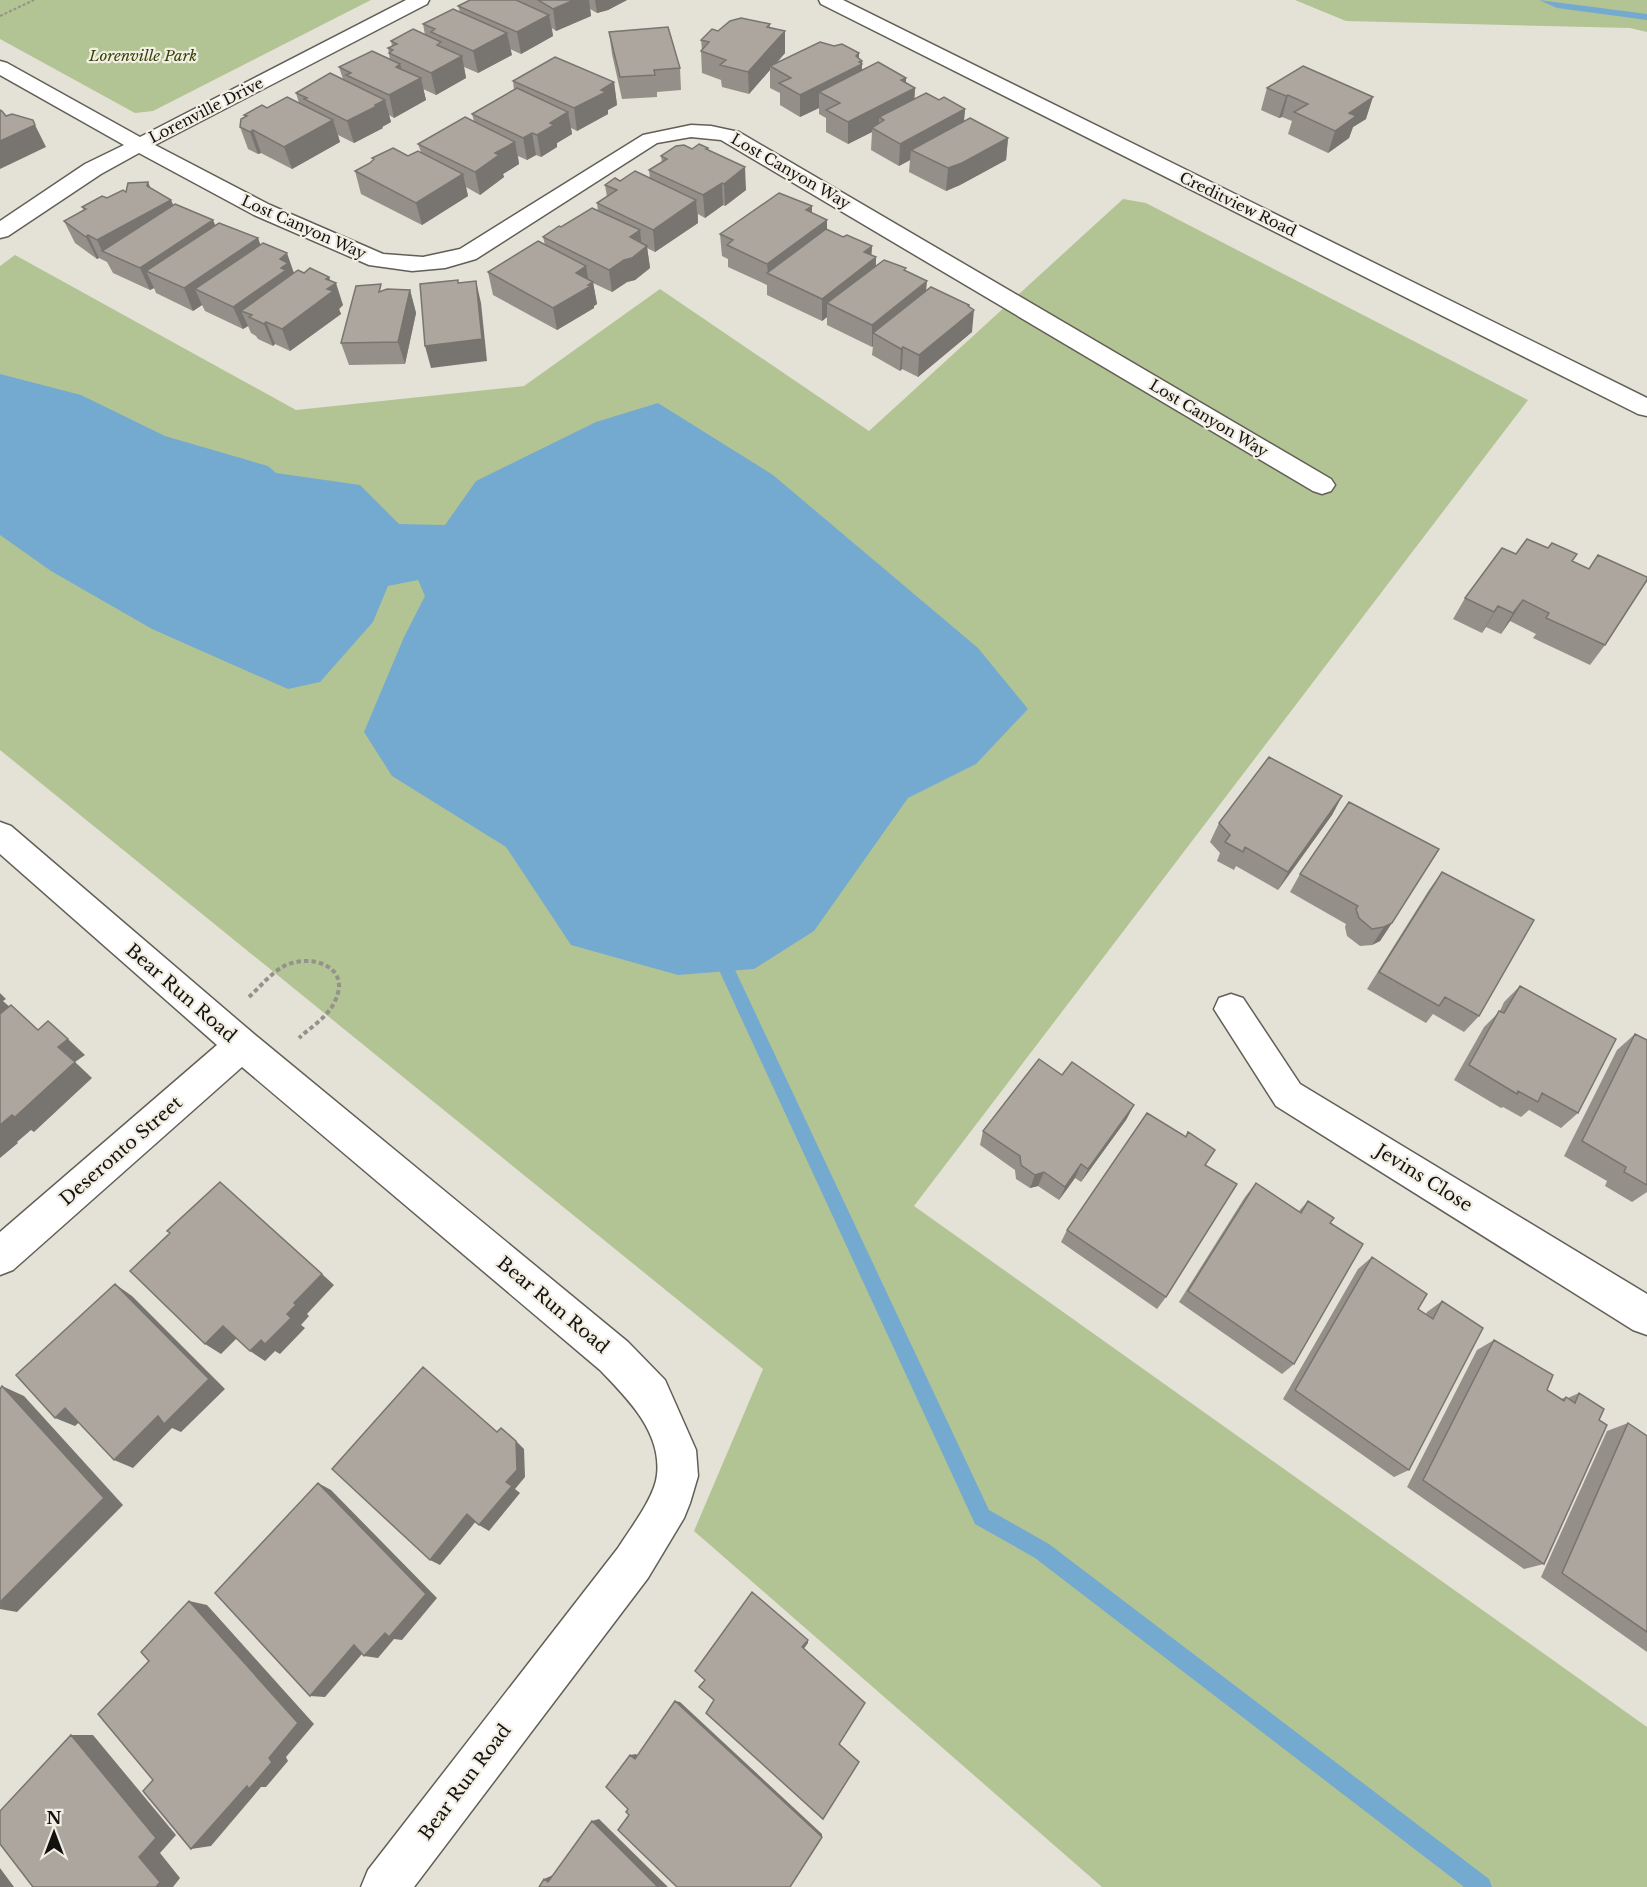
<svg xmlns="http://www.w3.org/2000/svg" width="1647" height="1887" viewBox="0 0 1647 1887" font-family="'Libre Baskerville',serif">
<rect width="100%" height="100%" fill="#e4e1d7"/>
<path fill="#b3c494" d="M0 0H371L153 111 135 113 0 39Z
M1295 0H1647V32L1630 28 1346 21Z
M1123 199 1146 203 1528 400 914 1206 1647 1727V1887H1102L694 1531 763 1369 0 750V266L15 255 296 410 524 386 660 289 869 431Z"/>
<path fill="#75aad0" d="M0 374 81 395 165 436 268 466 276 473 360 485 399 524 445 525 476 481 596 422 658 403 773 475 978 648 1028 709 976 764 908 798 814 931 754 969 678 975 571 945 506 847 392 776 364 732 404 637 425 596 418 580 388 586 373 622 320 682 288 689 152 629 51 571 0 535Z"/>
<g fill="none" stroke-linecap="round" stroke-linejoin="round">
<path fill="#75aad0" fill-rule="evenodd" d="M1539 0 1647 14V20L1557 8Z
M720 949 725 950 728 955 989 1510 1049 1544 1489 1879 1492 1887H1464L1035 1558 975 1524 712 955 715 950Z"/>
<defs>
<path id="minor" d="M406 0H429L427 4 155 145 270 205 383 254 423 257 460 249 643 135 691 125 711 126 739 132 1331 479 1335 485 1331 491 1322 494 1313 491 721 140 691 137 657 143 476 259 445 268 412 271 369 265 254 215 139 153 101 174 8 236 0 238V221L85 164 124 145 0 75V61L7 63 140 137Z
M819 0H843L1647 398V416L1638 414 821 4Z
M0 822 11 826 254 1034 628 1342 665 1380 696 1450 698 1476 690 1503 684 1518 648 1578 414 1887H361L368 1870 618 1548C630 1529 655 1497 657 1475 662 1432 627 1398 600 1370L242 1067 13 1270 0 1275V1232L217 1045 0 854Z
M1231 994 1243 998 1300 1084 1647 1294V1335L1633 1330 1276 1106 1214 1009 1219 998Z"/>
</defs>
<use href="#minor" stroke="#625f57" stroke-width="3"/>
<path stroke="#94928a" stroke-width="2" stroke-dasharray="3 2" stroke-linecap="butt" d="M0 16 34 0"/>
<path stroke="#94928a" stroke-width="4" stroke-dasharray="4.5 3" stroke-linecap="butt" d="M249 997C260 987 271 973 284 966 311 953 352 966 335 1001 328 1017 311 1027 299 1038"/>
<use href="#minor" fill="#fff" fill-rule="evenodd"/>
</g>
<path fill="#948f88" d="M470 0H627L608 10 597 13 590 9 591 16 556 31 552 28 553 36 521 54 510 49 512 55 478 73 464 67 466 78 436 95 423 89 426 100 394 118 389 115 391 122 382 127 383 128 354 143 338 135 340 142 292 169 261 153 258 154 248 149 240 127 245 117 244 115 267 108 299 103 296 93 343 79 339 67 390 60 388 48 392 46 391 41 425 35 423 24 460 12 458 6Z
M770 24V28L785 53 777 63 859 59 862 61V70L906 83 915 88 914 99 939 100 965 109 964 121 1008 138 1006 160 960 185 946 191 909 172 910 160 899 166 871 150 872 132 848 144 826 132V118L819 114V108L800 117 780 105V93L770 88V70L749 94 722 87 721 80 702 73 701 51 702 50 701 40 718 31Z
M609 32 680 68 681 90 657 92V97L622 99 612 54Z
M513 81 614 82 617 105 608 110V114L577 131 571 128 572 134 557 143V147L541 157 536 155 527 160 518 156 519 164 503 174 504 177 480 195 466 187 468 196 422 225 361 194 355 171 370 163 373 160 372 158 408 156 421 152 418 144 474 121 472 114 514 90Z
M1267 88 1366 119 1353 127 1349 138 1328 153 1288 134 1292 121 1282 117 1279 118 1261 110Z
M692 149 708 150 746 190 725 206 723 205 705 218 698 214V223L655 252 647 248 650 268 635 280 627 282 612 292 593 283 597 304 594 306V308L557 330 493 295 488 272 545 245 543 237 598 211 597 203 607 197 605 185 620 181 650 179 649 170 662 163 661 156Z
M150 188 173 205 213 220 215 225 258 238 260 245 294 273H304L331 281 343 305 339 309 341 314 290 351 275 344 273 346 258 339 256 336 251 333 248 326 243 329 205 311 202 305 193 311 156 293 154 288 150 290 113 273 107 262 99 258 97 259 75 243 64 221 84 211 82 207 126 192Z
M812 213 827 230 843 237 872 246 871 255 876 257V266L906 271 926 291 969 305 972 332 918 377 902 369 900 371 872 355 873 346 872 347 827 325V317L822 321 767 295V285L728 267V259L722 256 720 234Z
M410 290 416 313 405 364 349 365 341 343 383 291Z
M1516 554 1572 561 1605 645 1590 665 1533 638 1536 634 1510 621 1501 634 1486 627 1482 633 1453 619 1465 598Z
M1342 796 1332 815 1278 890 1236 866 1234 870 1217 861 1220 853 1210 842 1219 823Z
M1439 849 1380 941 1372 945 1360 946 1347 936 1345 927 1346 924 1290 892 1300 874Z
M1442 872 1479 1016 1464 1032 1433 1014 1426 1023 1367 989 1429 890Z
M1520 986 1578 1113 1561 1128 1529 1110 1521 1117 1503 1107 1501 1108 1454 1080 1484 1027 1500 1011 1504 1002Z
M1635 1034 1647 1040V1192L1632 1202 1605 1186 1607 1181 1564 1156 1617 1050Z
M1062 1075 1134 1105 1126 1120 1081 1182 1075 1178 1059 1200 1038 1186 1030 1188 1016 1179 1015 1170 980 1145 983 1131Z
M1205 1165 1166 1297 1157 1309 1061 1242 1067 1230Z
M1256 1183 1299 1211 1308 1201 1330 1223 1294 1364 1282 1374 1179 1302 1245 1197Z
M1372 1257 1418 1309 1426 1314 1427 1312 1442 1301 1409 1470 1394 1477 1283 1399 1358 1269Z
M1494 1340 1547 1390 1561 1399 1566 1397 1568 1398 1579 1393 1599 1420 1544 1564 1524 1569 1407 1487 1477 1350Z
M1628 1423 1647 1436V1652L1541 1577 1607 1431Z"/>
<path fill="#78746f" d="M574 0H589L591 16 556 31 553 9Z
M595 0H627L608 10 597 13Z
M549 15 553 36 521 54 517 32Z
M785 31V53L772 67 770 66V70L749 94 748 72Z
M507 33 512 55 478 73 473 51Z
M859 53V62L862 61V86L819 92V108L800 117V95Z
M462 56 466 78 436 95 431 73Z
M400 64 406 86 421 78 426 100 394 118 389 95 396 67Z
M906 78V93L915 88 914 110 884 120 879 117V128H872V132L848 144V122L901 80Z
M614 82 617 105 608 110V114L577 131 574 108Z
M1288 95 1282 117 1279 118 1286 96Z
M1373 97 1366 119 1353 127 1349 138 1328 153 1335 131 1349 113Z
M385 100 391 122 382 127 383 128 354 143 347 121Z
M965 109 963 131 911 150 910 160 899 166 900 144Z
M568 112 572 134 557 143V147L541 157 537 135 550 123Z
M333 120 340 142 292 169 284 147Z
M35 125 46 147 0 169V141Z
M253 130 261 153 258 154 250 132Z
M532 133 536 155 527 160 523 138Z
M1008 138 1006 160 960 185 946 191 948 168Z
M515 142 519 164 503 174 504 177 480 195 475 172 495 153Z
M745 167 746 190 725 206 724 184Z
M463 174 468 196 422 225 416 203Z
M148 182 158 205 171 200 181 222 102 251 97 240 147 186Z
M722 183 723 205 705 218 703 195Z
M696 200 698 223 655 252 653 230Z
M812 206V228L806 210Z
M213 220 222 242 146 271 154 288 150 290 140 268Z
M827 220V242L768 273 767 264Z
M640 230 642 250 647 246 650 268 635 280 627 282 612 292 609 270 630 237Z
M88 235 99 258 97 259 86 237Z
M258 238 266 260 195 289 202 305 193 311 184 288Z
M872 246 871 261 876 257 875 279 827 303V317L822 321V299L864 252Z
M287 253 295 276 252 315 241 311 248 326 243 329 233 307 280 259Z
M586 266 589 284 593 282 597 304 594 306V308L557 330 553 308 576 273Z
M329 277 332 285 336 283 343 305 339 309 341 314 290 351 282 329 326 279Z
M476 281 481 303 487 361 431 368 425 346Z
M927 281 925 303 873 333V346L872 347V325Z
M410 290 416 313 405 364 398 342Z
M969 305 968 315 974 310 972 332 918 377 919 355Z
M266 322 275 344 273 346 264 324Z
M903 347 902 369 900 371 901 349Z
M1523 600 1510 621 1501 634 1513 613Z
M1498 606 1486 627 1482 633 1494 612Z
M1342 796 1332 815 1278 890 1288 872Z
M1392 923 1380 941 1372 945 1384 927Z
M0 993 6 999 3 1001 20 1016 0 1032Z
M68 1039 85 1055 75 1062 58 1047Z
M75 1062 92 1078 34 1132 31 1130 17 1142 18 1143 0 1158V1125Z
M1134 1105 1126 1120 1081 1182 1088 1169Z
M1081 1164 1075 1178 1059 1200 1065 1187Z
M1044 1172 1038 1186 1030 1188 1035 1175Z
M322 1274 334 1285 307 1314 309 1316 301 1325 305 1328 280 1354 275 1351 265 1361 250 1351 287 1314 294 1303Z
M115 1284 132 1296 225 1389 181 1432 172 1428 133 1468 114 1460Z
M223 1326 239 1336 221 1354 205 1344Z
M2 1386 24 1396 123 1505 17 1612 0 1609Z
M65 1408 85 1417 75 1426 55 1418Z
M516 1441 524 1449 525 1477 515 1489 520 1493 489 1531 479 1525 506 1482Z
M318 1483 331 1490 437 1598 402 1640 394 1639 378 1658 364 1656Z
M467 1514 477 1520 440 1565 430 1560Z
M189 1601 207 1605 314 1724 286 1757 288 1761 266 1787H261L211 1846 191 1849 247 1786Z
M808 1640V1643L803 1650 802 1647Z
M354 1645 368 1647 325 1697 310 1696Z
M675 1701 680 1702 822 1834V1837Z
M71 1735H93L176 1835 160 1853 180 1878 173 1887H156Z
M636 1754 640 1758 635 1759 630 1755Z
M599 1819 668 1887H658L592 1821Z
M0 1868 14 1887H0Z
M553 1875 556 1878 548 1882 544 1879Z"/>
<path fill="#aca69e" stroke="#78746f" stroke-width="1.5" d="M470 0H516L549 15 517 32 458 6Z
M538 0H574L553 9Z
M453 9 507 33 473 51 431 32 435 29 423 24Z
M741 18 770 24 767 27 785 31 748 72 720 65 726 60 701 51 709 42 701 40 712 29 718 31 730 21Z
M668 27 680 68 654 70 655 75 620 77 609 32Z
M413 29 441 42 437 45 462 56 431 73 389 53 393 50 388 48 397 44 391 41Z
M820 42 834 46 842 44 859 53 856 56 862 61 859 62 862 64 800 95 779 83 791 78 770 66Z
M372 51 400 64 396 67 421 78 389 95 346 75 351 73 339 67Z
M555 57 614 82 601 90 606 92 574 108 513 81Z
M878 62 906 78 901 80 915 88 848 122 826 110 840 103 819 92Z
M1303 66 1373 97 1349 113 1356 116 1335 131 1294 112 1308 104 1288 95 1286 96 1267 88Z
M330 73 385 100 375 105 377 106 347 121 304 99 307 98 296 93Z
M517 88 568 112 550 123 554 125 537 135 532 133 523 138 472 114Z
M926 93 939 100 944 97 965 109 900 144 872 128 884 120 879 117Z
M287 97 333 120 284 147 253 130 250 132 240 127 241 119 247 116 244 115 262 105 267 108Z
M0 110 2 111 6 116 12 114 33 120 35 125 0 141Z
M465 117 515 142 495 153 499 155 475 172 418 144Z
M970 118 1008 138 962 163 948 168 911 150Z
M699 144 708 148 706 149 745 167 724 184 722 183 703 195 649 170 667 159 661 156 676 146 684 145 692 149Z
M393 148 408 156 418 151 463 174 416 203 355 171 370 163 374 159 372 158Z
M635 171 696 200 653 230 597 203 617 190 605 185 615 178 620 181Z
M148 182 147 186 171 200 97 240 88 235 86 237 64 221 86 209 82 207 102 196 107 198 123 190 126 192 128 183Z
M779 193 812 206 806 210 827 220 767 264 727 245 733 240 720 234Z
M175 204 213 220 140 268 102 251Z
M592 208 640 230 630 237 647 246 632 258 624 260 609 270 543 237 559 226 561 227Z
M219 223 258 238 184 288 146 271Z
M826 229 843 237 847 235 872 246 864 252 876 257 822 299 767 273Z
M538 241 586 266 576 273 593 282 588 285 591 286 553 308 488 272Z
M263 243 287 253 280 259 288 263 281 268 286 270 233 307 195 289Z
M884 260 906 268 904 270 927 281 872 325 827 303Z
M310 268 329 277 326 279 336 283 327 289 333 291 282 329 266 322 264 324 249 317 252 315 241 311 298 270 304 273Z
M458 280V283L476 281 482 339 425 346 420 284Z
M381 284 379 292 387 289 410 290 398 342 341 343 356 286Z
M931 287 969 305 968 306 974 310 919 355 903 347 901 349 873 333Z
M1527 539 1548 548 1552 543 1577 554 1572 561 1589 569 1598 555 1647 577V580L1605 645 1546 618 1549 613 1523 600 1513 613 1498 606 1494 612 1465 598 1502 548 1516 554Z
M1269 757 1342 796 1288 872 1245 847 1243 852 1225 842 1230 835 1219 823Z
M1349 802 1439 849 1392 923 1384 927 1372 929 1359 918 1356 909 1358 906 1300 874Z
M1442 872 1534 920 1479 1016 1445 997 1439 1006 1379 972Z
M1520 986 1616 1039 1578 1113 1542 1093 1538 1102 1518 1091 1517 1094 1469 1065 1499 1011 1504 1013Z
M11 1005 38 1030 48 1021 68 1039 58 1047 75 1062 15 1117 12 1115 0 1125V1014Z
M1635 1034 1647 1040V1185L1624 1172 1626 1167 1582 1141Z
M1039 1059 1062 1075 1072 1062 1134 1105 1088 1169 1081 1164 1065 1187 1044 1172 1035 1175 1021 1165 1020 1156 983 1131Z
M1147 1113 1186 1137 1188 1132 1215 1150 1205 1165 1237 1184 1166 1297 1067 1230Z
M220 1182 322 1274 294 1303 296 1305 287 1314 291 1318 265 1344 261 1340 250 1351 223 1326 205 1344 130 1271 170 1233 167 1231Z
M1256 1183 1301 1213 1308 1201 1334 1218 1330 1223 1363 1244 1294 1364 1188 1291Z
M1372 1257 1427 1294 1418 1309 1433 1319 1442 1301 1483 1328 1409 1470 1295 1390Z
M115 1284 209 1379 164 1424 158 1416 114 1460 65 1408 55 1418 16 1375Z
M1494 1340 1553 1375 1547 1390 1564 1401 1566 1397 1575 1403 1579 1393 1604 1409 1599 1420 1607 1425 1544 1564 1423 1480Z
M423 1367 497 1432 501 1428 516 1441 517 1470 506 1482 512 1486 479 1525 467 1514 430 1560 332 1469Z
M2 1386 104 1498 0 1602V1389Z
M1628 1423 1647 1436V1632L1562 1573Z
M318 1483 426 1594 389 1637 385 1633 364 1656 354 1645 310 1696 215 1593Z
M752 1592 808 1640 802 1647 865 1703 839 1744 859 1762 823 1819 706 1713 714 1700 699 1687 705 1680 695 1671Z
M189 1601 298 1723 269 1758 272 1762 249 1789 247 1786 191 1849 143 1791 153 1780 98 1714 149 1661 141 1652Z
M675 1701 822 1837 790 1887H677L618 1830 629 1815 626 1812 628 1809 606 1787 630 1755 635 1759Z
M71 1735 156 1838 139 1857 160 1882 156 1887H33L0 1844V1811Z
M592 1821 658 1887H539L544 1879 548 1882Z"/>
<g text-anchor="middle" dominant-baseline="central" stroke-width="4.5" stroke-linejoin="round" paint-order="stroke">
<g font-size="15" font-style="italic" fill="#334403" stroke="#f2eee4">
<text x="143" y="55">Lorenville Park</text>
</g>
<g font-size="15" fill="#14120f" stroke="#f2eee4">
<text transform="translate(206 110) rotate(-27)">Lorenville Drive</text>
<text transform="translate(791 171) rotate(30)">Lost Canyon Way</text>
<text transform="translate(1238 204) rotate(26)">Creditview Road</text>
<text transform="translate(304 227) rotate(24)">Lost Canyon Way</text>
<text transform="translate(1209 418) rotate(31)">Lost Canyon Way</text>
</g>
<g font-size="18" fill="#14120f" stroke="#f2eee4">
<text transform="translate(181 993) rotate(41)">Bear Run Road</text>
<text transform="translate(121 1151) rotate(-41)">Deseronto Street</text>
<text transform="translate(1424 1178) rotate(32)">Jevins Close</text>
<text transform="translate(553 1305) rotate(40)">Bear Run Road</text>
<text transform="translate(465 1782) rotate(-53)">Bear Run Road</text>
</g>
</g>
<g transform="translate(54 1833)" stroke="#f2eee4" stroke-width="4.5" paint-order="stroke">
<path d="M0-4.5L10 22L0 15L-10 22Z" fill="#14120f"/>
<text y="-9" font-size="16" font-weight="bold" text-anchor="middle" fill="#14120f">N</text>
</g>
</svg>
